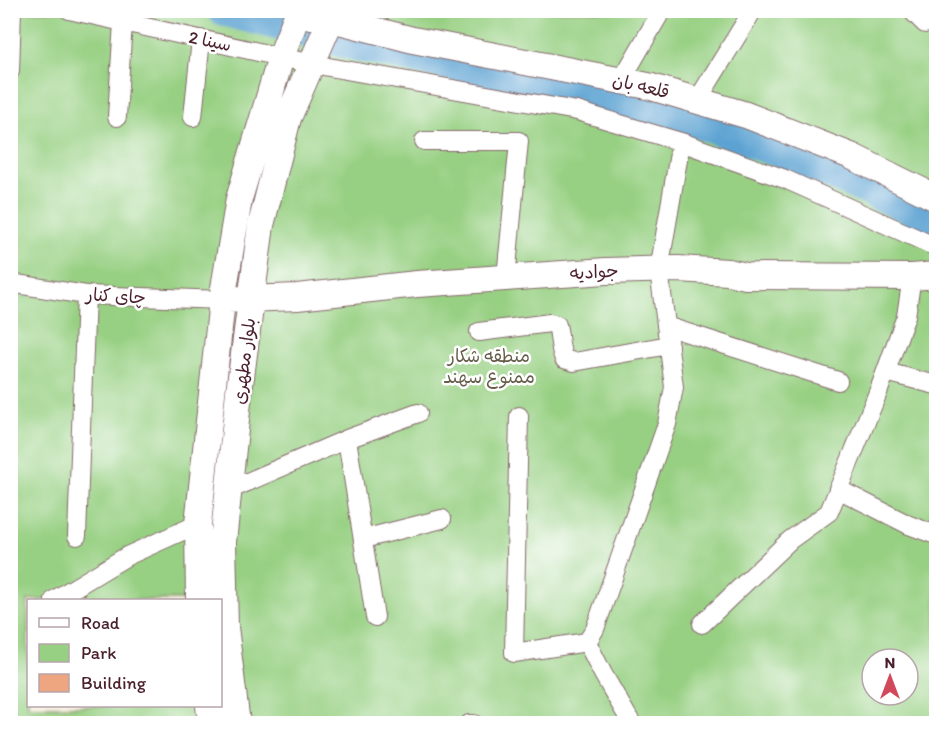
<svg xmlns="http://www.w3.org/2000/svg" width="947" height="734" viewBox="0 0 947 734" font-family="Itim,'Playpen Sans Arabic',sans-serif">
<rect width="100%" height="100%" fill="#fff"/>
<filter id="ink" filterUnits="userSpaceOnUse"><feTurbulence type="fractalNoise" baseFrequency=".0167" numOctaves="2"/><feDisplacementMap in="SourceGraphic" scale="12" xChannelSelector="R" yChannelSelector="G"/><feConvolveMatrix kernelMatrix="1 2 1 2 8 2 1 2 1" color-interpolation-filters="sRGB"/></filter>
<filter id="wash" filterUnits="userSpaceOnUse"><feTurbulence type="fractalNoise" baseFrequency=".008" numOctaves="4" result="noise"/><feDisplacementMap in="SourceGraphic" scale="24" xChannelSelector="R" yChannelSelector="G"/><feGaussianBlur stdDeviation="1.35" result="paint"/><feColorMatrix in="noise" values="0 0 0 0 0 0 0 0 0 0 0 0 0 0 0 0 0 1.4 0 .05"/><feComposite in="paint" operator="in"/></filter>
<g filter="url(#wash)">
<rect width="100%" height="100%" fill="#f6efde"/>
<path fill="#98d083" stroke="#717857" stroke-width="1.5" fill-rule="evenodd" d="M10 11H936V723H11ZM28 600H220V706H28ZM872 659H908V695H872Z"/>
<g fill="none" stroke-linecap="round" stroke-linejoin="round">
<path stroke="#5ca2d2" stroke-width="32" d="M223 10 356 45 556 88 691 120 807 163 936 220"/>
</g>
<g id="blocks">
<path fill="#eea680" d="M10 495H13V523H10Z
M84 590 85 600H69Z"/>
</g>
</g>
<g filter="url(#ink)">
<use href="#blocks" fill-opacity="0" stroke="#86686a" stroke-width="1.5"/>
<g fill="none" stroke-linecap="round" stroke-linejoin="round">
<defs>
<path id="street" d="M69 10 312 64 577 111 681 142 785 179 936 247
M911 10 925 24
M10 71 12 10
M621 81 662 10
M697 101 753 10
M117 117 123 22
M193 117 201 39
M424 141H519L506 278
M10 283 86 295 222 300
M666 326 838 381
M479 332 550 323 557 325C560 336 559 348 564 359L574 362 669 345
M886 372 936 385
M519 416 514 653 587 642
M347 439 375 617
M838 489 909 525 936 535
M229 490 347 439 418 413
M77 536 86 295
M363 539 442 519
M54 600 127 556 198 524
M702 624 790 540 829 512 879 390 906 316 912 277
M469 724H474
M632 724 603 674 587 642 595 629 667 424 674 387 659 270 681 142"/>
<path id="secondary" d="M297 14 331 19 413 40 648 86 746 115 851 156 936 198
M222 300 297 297 417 284 606 271 678 269 728 272 746 276 912 277 936 275
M199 600 198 524 222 300 239 199 281 57 299 10
M209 706 211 724
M237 724 225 627 223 542 239 392 261 225 288 118 335 10"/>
</defs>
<use href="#street" stroke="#86686a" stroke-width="20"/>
<use href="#secondary" stroke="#86686a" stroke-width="28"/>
<use href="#street" stroke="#fff" stroke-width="18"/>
<use href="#secondary" stroke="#fff" stroke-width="26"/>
</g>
</g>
<g text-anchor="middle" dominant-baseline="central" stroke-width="5" stroke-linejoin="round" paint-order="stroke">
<g font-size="18" fill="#4a1f2b" stroke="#fff">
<text transform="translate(210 41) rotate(12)">سینا 2</text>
<text transform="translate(641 86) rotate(13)">قلعه بان</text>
<text transform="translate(594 272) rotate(-3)">جوادیه</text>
<text transform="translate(116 296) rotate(3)">چای کنار</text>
<text transform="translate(244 361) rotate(-83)">بلوار مطهری</text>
</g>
<g font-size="18" fill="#655d4a" stroke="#fff">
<text x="489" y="356">منطقه شکار<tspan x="489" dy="21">ممنوع سهند</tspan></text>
</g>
</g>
<rect width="947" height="734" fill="none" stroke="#fff" stroke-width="36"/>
<rect x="27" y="599" width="195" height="108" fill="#ffffff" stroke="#b7a5aa" stroke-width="1.5"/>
<rect x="39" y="618" width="30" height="9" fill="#ffffff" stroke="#b7a5aa" stroke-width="1.5"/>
<text x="81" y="629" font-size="18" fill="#4a1f2b">Road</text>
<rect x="39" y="644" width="30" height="18" fill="#98d083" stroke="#b7a5aa" stroke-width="1.5"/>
<text x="81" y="659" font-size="18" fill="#4a1f2b">Park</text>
<rect x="39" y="674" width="30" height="18" fill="#eea680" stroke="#b7a5aa" stroke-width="1.5"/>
<text x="81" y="689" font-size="18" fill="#4a1f2b">Building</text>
<g transform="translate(890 677)"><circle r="28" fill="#ffffff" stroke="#b7a5aa" stroke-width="1.5"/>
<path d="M0-4.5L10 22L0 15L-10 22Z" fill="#d1495b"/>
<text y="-9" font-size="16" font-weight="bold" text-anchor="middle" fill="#4a1f2b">N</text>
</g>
</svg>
